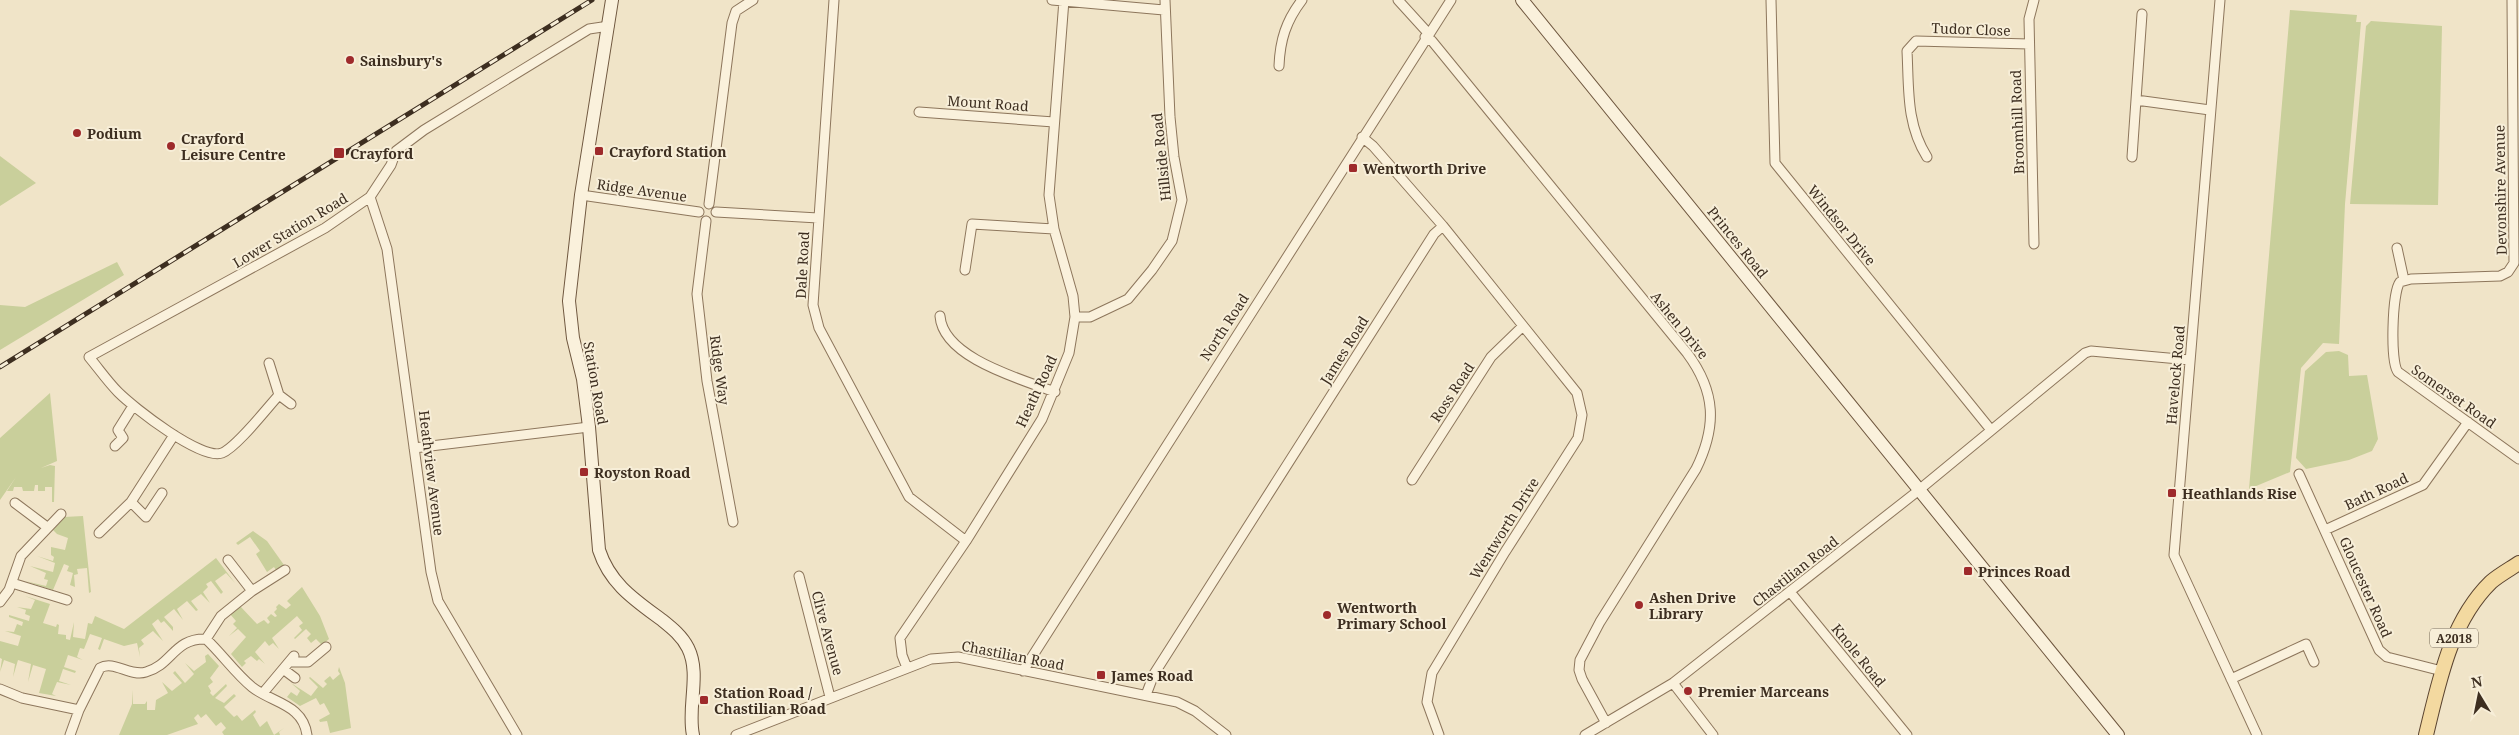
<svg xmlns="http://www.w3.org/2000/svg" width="2519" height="735" viewBox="0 0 2519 735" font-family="'Noto Serif',serif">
<rect width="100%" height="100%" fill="#f0e4c8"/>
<path fill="#c9cf9b" d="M2290 10 2357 15 2356 22H2361L2345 204 2339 344 2323 343 2301 368 2290 472 2249 489Z
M2371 21 2442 26 2438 205 2350 204 2366 26Z
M0 156 36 183 0 206Z
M117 262 124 275 0 350V305L25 307Z
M2339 351 2348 355 2349 376 2367 375 2378 439 2372 451 2349 460 2306 469 2296 458 2305 371 2326 352Z
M50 393 57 461 41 468 50 465 55 466 54 502H52V487H45V491H38V485H35L34 491H23L22 487H14L13 491H7L16 477 0 500V438Z
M83 516 91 592 89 593 87 568 77 569 78 574 74 575 75 587 70 585 73 573 67 571 69 566 64 564 53 590 25 581 46 586 48 580 44 579 46 573 30 566 53 572 55 563 37 556 53 561 54 557 51 555V547L65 550 68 538 57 534 53 530 64 517Z
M253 531 267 541 284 565 276 570 274 567 267 572 256 554 260 551 250 537 238 545 236 543Z
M216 558 235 583 226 573 215 581 223 592 221 594 211 581 206 584 208 587 203 592 210 603 201 594 191 601 198 610 196 611 187 601 177 609 183 620 174 609 164 617 173 627V631L164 621 161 623 158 619 152 624 163 641 153 631 141 640 144 644 139 648 140 657 137 643 124 646 104 639 100 650 98 649 102 638 90 634 84 649 80 648 77 657 83 660 68 655 64 667 76 671 75 673 63 669 59 681 71 685 57 682 52 694 56 696 39 693 46 669 33 665 28 682 31 664 18 660 13 677 15 664 4 660 0 672 2 659 0 658V641L18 646 21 636 5 631 14 632 17 624 22 626 23 622 9 617V615L29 621 30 616 25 614 26 610 17 607 31 609 35 600 25 596 50 604 43 623 56 627 57 624 59 625 58 634 66 635V639L70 640 74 622 73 637 85 639 88 623 92 624 95 616 124 629Z
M302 587 320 616 329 639 322 645 316 639 311 643 307 638 311 634 306 629 295 639 294 638 302 630 299 626 303 623 297 616 272 638 279 649 273 643 269 646 265 641 255 652 265 664 259 659 257 661 251 656 244 661 246 663 242 667 231 654 246 637 238 629 229 636 237 628 233 624 236 621 230 614 240 606 257 624 264 620 268 624 270 622 267 618 271 614 275 617 277 616 274 612 277 609 276 607 279 604 286 609 291 605 287 601Z
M208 654 219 666 210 678 213 682 208 686 211 691 210 693 213 696 226 684 227 686 215 698 224 703 234 694 236 696 224 707 234 717 237 715 242 721 255 710 256 712 253 715 260 727 267 721 274 735 284 728 279 732 280 735H224L222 732 226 728 221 722 216 726 206 714 201 718 198 714 194 718 198 724 167 735H119L132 704V690L133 704H145L147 701V710H155L156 700 168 693 162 682 172 691 182 683 173 673 175 671 185 683 194 674 185 663 194 671 206 662 205 656Z
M339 667 345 683 351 728 330 733 327 721 320 722 319 720 330 714 324 703 320 705 316 698 300 706 287 697 291 692 297 696 300 691 291 683 311 696 318 687 309 678 310 677 323 688 327 684 324 681 330 676 333 680 340 674 338 671Z"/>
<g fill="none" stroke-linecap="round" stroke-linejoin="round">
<defs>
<path id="street" d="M834 0 813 305 819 328 909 497 966 541
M1052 0 1164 10
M1398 0 1428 33
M1771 0 1775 163 1991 430
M2220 0 2174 555 2257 735
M2512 0 2514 263 2508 272 2500 276 2411 279 2400 282C2392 292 2390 363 2398 372L2519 459
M1425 37 1432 41 1687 353C1716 392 1717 426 1696 469L1600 622 1580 660 1579 670 1582 679 1606 723
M1279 66C1280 40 1286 21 1302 0
M2136 100 2210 110
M919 112 1054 122
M1362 137 1373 146 1443 226 1577 393 1582 415 1578 438 1505 552 1432 673 1427 702 1439 735
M1927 157C1906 124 1909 88 1907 51L1916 41 2029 44
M2132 157 2142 14
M581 195 699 212
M370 197 387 249 431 572 438 601 517 735
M709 204 732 23 736 11 753 0
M716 212 818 218
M706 221 697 294 707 381 733 522
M2034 244 2029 19 2034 0
M2397 248 2404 280
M965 270 972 224 1054 229
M940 316C943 358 1021 379 1055 392
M1075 317H1090L1128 299 1152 270 1172 241 1182 200 1174 157 1170 117 1165 0
M269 363 279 395C267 408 237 447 222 453 202 461 134 408 118 392 108 382 99 369 89 357L325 228 370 197 391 165 396 151 424 130 589 29 609 26
M279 395 291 404
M115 446 123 438 118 430 133 406
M414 448 589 427
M2299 474 2379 650 2387 657 2442 671
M1412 480 1491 357 1523 326
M131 502 146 517 162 493
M15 503 47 527
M2325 530 2423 485 2468 422
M99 533 131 502 174 435
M799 576 830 697
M12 583 67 600
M252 591 285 570
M1791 593 1907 735
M0 602 9 590 21 556 61 514
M206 639 221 616 252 591 228 560
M289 662H308L326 647
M907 668 902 655 900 638 966 541 1042 419 1069 353 1075 317 1073 296 1054 229 1049 195 1064 0
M283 669 295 678
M1023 671 1451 0
M2231 679 2306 644 2314 662
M1673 683 1713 735
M0 689 22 698 79 710
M263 693 294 656
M1146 695 1154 674 1434 234 1443 226
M70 735 79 710 100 668C114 660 130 677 146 672 172 665 174 638 206 639 222 654 235 673 252 687 272 703 303 704 307 735
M736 735 931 659 958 657 1177 702 1195 711 1226 735
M1585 735 1673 683 1914 494 2085 353 2091 351 2190 360"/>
<path id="secondary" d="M612 0 581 195 569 301 573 338 583 379 589 427 599 550C610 584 635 600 662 620 672 628 682 636 688 648 701 674 687 707 693 735
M1522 0 2118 735"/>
<path id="primary" d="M2426 735C2439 682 2450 622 2491 582 2499 575 2510 569 2519 563"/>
</defs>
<use href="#street" stroke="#8d765c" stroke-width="11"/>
<use href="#secondary" stroke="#6f573f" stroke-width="14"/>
<use href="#primary" stroke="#5b4430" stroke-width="16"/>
<use href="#street" stroke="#faf1dc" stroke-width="9"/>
<use href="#secondary" stroke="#faf1dc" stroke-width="12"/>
<use href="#primary" stroke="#f3d9a0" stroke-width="14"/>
<defs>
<path id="rail" d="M0 367 592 0"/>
</defs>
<use href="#rail" stroke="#3d2e20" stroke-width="5"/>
<use href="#rail" stroke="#f7eed8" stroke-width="3" stroke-dasharray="9" stroke-linecap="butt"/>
</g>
<g fill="#9e2a2b" stroke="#f7eed8" stroke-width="2">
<circle cx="350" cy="60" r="5"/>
<circle cx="77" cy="133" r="5"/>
<circle cx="171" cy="146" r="5"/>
<rect x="594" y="146" width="10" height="10" rx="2.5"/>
<rect x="333" y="147" width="12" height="12" rx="2.5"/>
<rect x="1348" y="163" width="10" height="10" rx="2.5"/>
<rect x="579" y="467" width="10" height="10" rx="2.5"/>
<rect x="2167" y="488" width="10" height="10" rx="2.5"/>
<rect x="1963" y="566" width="10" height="10" rx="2.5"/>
<circle cx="1639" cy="605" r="5"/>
<circle cx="1327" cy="615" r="5"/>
<rect x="1096" y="670" width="10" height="10" rx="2.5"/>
<circle cx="1688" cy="691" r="5"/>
<rect x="699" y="695" width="10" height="10" rx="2.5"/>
</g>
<g text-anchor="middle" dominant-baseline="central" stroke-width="4" stroke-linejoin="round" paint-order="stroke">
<rect fill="#f7eed8" stroke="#756857" stroke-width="1" x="2430" y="628.5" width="48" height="19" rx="4"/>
<g font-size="12" font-weight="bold" fill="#3d2e20">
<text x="2454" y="638">A2018</text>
</g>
<g font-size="14" fill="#3d2e20" stroke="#f7eed8">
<text transform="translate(1971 29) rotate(2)">Tudor Close</text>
<text transform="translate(988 103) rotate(4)">Mount Road</text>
<text transform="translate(2017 122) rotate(-92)">Broomhill Road</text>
<text transform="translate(1161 157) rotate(-96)">Hillside Road</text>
<text transform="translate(642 190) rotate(8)">Ridge Avenue</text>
<text transform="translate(2500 190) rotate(-91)">Devonshire Avenue</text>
<text transform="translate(1842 225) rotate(51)">Windsor Drive</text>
<text transform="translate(290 230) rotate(-31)">Lower Station Road</text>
<text transform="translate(1738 242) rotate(51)">Princes Road</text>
<text transform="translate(802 265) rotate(-87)">Dale Road</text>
<text transform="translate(1680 325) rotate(51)">Ashen Drive</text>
<text transform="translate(1224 327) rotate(-57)">North Road</text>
<text transform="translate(1344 350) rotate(-58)">James Road</text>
<text transform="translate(720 370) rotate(82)">Ridge Way</text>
<text transform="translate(2175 375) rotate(-85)">Havelock Road</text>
<text transform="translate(596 383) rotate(80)">Station Road</text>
<text transform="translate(1036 391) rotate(-65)">Heath Road</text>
<text transform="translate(1452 392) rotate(-57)">Ross Road</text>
<text transform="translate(2454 396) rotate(35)">Somerset Road</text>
<text transform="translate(432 473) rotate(83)">Heathview Avenue</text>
<text transform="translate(2376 491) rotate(-25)">Bath Road</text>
<text transform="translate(1504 528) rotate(-58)">Wentworth Drive</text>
<text transform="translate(1795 571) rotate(-38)">Chastilian Road</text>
<text transform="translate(2366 587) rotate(66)">Gloucester Road</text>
<text transform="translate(828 633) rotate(75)">Clive Avenue</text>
<text transform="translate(1013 655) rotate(11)">Chastilian Road</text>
<text transform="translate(1859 655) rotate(51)">Knole Road</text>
</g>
<g font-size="14" font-weight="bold" fill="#3d2e20" stroke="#f7eed8" text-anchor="start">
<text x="360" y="60">Sainsbury's</text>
<text x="87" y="133">Podium</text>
<text x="181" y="138">Crayford<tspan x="181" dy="16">Leisure Centre</tspan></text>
<text x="609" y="151">Crayford Station</text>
<text x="350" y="153">Crayford</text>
<text x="1363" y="168">Wentworth Drive</text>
<text x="594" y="472">Royston Road</text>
<text x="2182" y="493">Heathlands Rise</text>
<text x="1978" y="571">Princes Road</text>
<text x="1649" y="597">Ashen Drive<tspan x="1649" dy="16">Library</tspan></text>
<text x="1337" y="607">Wentworth<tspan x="1337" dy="16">Primary School</tspan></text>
<text x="1111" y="675">James Road</text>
<text x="1698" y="691">Premier Marceans</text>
<text x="714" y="692">Station Road /<tspan x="714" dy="16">Chastilian Road</tspan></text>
</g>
</g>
<g transform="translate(2479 695) rotate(350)" stroke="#f7eed8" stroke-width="4" paint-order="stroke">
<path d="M0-4L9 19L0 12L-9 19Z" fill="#3d2e20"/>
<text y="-8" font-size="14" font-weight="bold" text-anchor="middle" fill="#3d2e20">N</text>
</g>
</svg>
